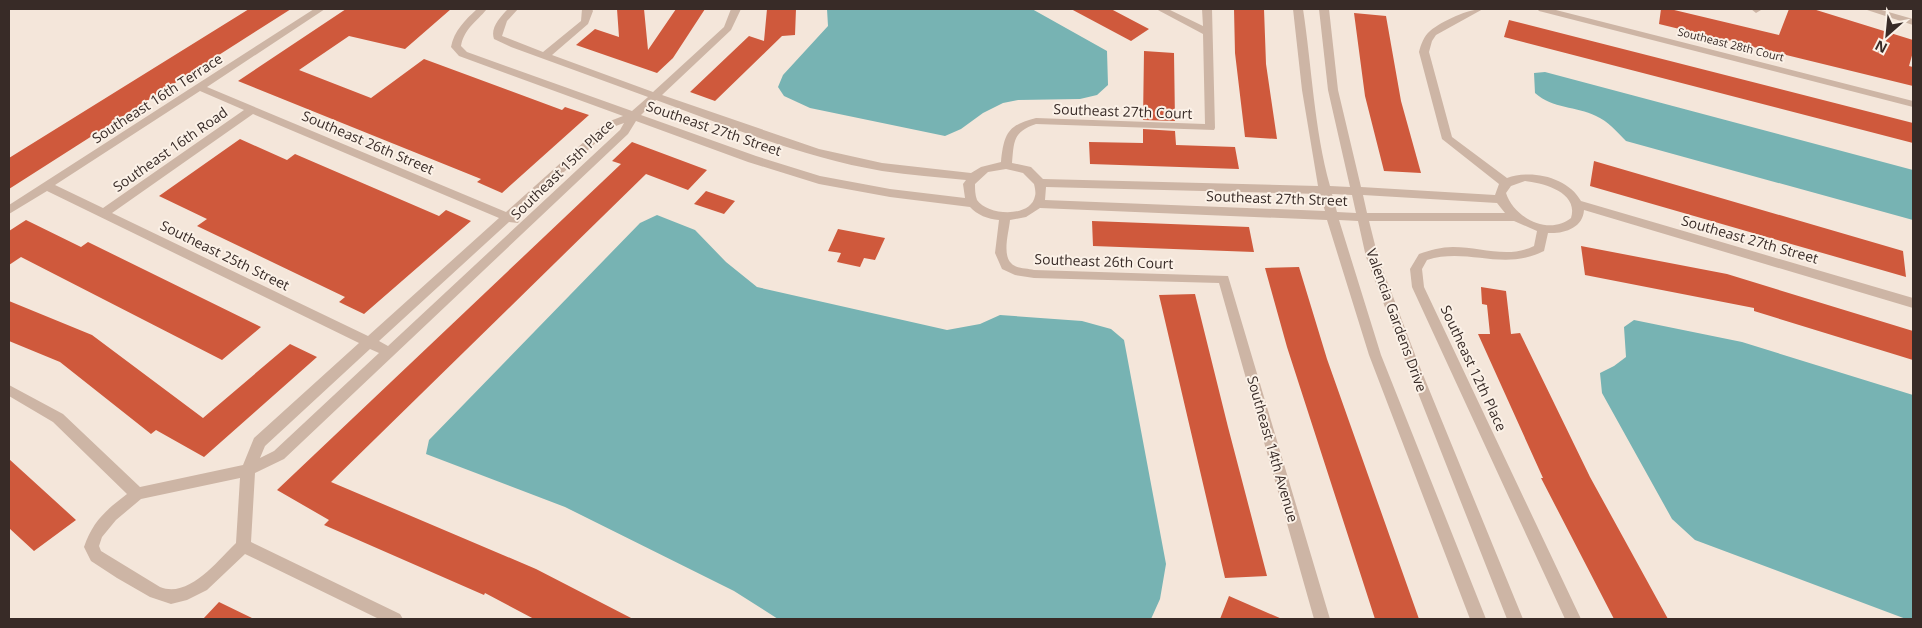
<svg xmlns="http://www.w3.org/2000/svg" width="1922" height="628" viewBox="0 0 1922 628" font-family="'Open Sans',sans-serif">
<rect width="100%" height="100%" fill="#f4e6da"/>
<path fill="#77b3b3" d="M827 9H1032L1107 51 1108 85 1097 95 1080 99 1018 100 1003 103 983 113 961 129 945 136 810 108 784 96 778 87 783 75 828 26Z
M1545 72 1913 170V220L1626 141C1617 132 1608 121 1596 116 1576 106 1553 109 1535 93L1534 73Z
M657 215 695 230 726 262 757 287 947 330 980 324 1000 315 1082 321 1111 329 1124 340 1166 564 1160 599 1151 619H778L734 591 565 507 426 454 429 440 640 223Z
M1634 320 1742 342 1913 395V619H1906L1695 540 1672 519 1602 393 1600 373 1614 366 1626 357 1624 327Z"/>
<path fill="#cf593c" d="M249 9H291L9 189V158Z
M346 9H451L405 49 349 36 299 70 371 98 424 59 562 110 565 107 589 115 502 193 477 182 481 179 238 81Z
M617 9H644L648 50 676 9H705L673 58 657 73 576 45 595 29 619 37Z
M767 9H796L795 35 782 36 715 101 690 92 749 36 764 41Z
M1071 9H1111L1149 29 1131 41Z
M1234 9H1264L1266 64 1277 139 1245 137 1235 53Z
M1661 9H1670L1779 35 1789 9H1813L1913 40V52L1909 66 1913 67V86L1659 24Z
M1354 13 1386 16 1401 101 1421 173 1384 171 1365 96Z
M1509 20 1913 123V143L1504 37Z
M1144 51 1174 53 1175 121 1143 120Z
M1143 129 1175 131 1176 145 1235 147 1239 169 1090 164 1089 142 1143 143Z
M240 139 287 160 295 154 439 216 446 210 471 221 364 314 339 302 345 297 197 226 207 219 159 196Z
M632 142 707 170 688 190 646 174 331 482 536 569 633 619H534L485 593 484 595 324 525 329 520 277 490 621 164 612 161Z
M1594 161 1903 251 1906 277 1590 186Z
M706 191 735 201 724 214 694 204Z
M26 220 81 247 88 242 261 327 222 360 21 257 9 265V231Z
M1092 221 1249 227 1254 252 1093 246Z
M838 229 885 238 875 260 864 258 860 267 837 262 841 253 828 251Z
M1581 246 1727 274 1913 331V360L1754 311V308L1585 275Z
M1299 267 1327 359 1419 619H1375L1287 347 1265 268Z
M1481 287 1506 291 1511 334 1520 333 1590 477 1668 619H1614L1541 478H1543L1478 334H1490L1487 305 1482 304Z
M1195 294 1228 427 1267 576 1225 578 1159 295Z
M9 301 92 335 203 418 290 344 317 357 204 457 156 430 151 434 60 362 9 341Z
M9 459 76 520 34 551 9 528Z
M1229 596 1282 619H1220Z
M219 602 254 619H203Z"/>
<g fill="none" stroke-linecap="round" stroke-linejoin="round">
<path fill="#cdb5a5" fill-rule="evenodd" d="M314 9H325L207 87 506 212 605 123 623 116 459 56 451 47C454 31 465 20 477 9H487C476 22 464 29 461 46L467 52 632 111 648 97 511 47 494 39C490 28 500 17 508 9H518L507 21 502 36 543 52 581 21 582 9H592L593 11 588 24 552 55 653 92 724 27 731 9H741L731 30 662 95 819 149 882 163 971 173 981 167 1001 162C1004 133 1008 125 1036 118L1205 124 1203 34 1156 9H1168L1203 26 1202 9H1212L1215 128 1214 130 1036 124C1013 132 1014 141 1012 163L1031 167 1043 179 1318 186 1302 90 1293 9H1303C1312 68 1314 128 1330 186L1350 187 1328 90 1319 9H1329L1338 90 1361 187 1495 195 1499 184 1442 139 1419 52C1421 44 1424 36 1430 31 1442 21 1468 9 1483 9L1436 35 1432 41 1429 52 1452 137 1507 178C1531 169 1568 177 1581 201L1913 298V308L1584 210C1583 228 1564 234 1548 233L1544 251C1503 272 1468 247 1427 260L1422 269 1424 287 1581 619H1565L1412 287 1410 269 1419 254C1431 250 1441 247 1453 247 1481 247 1508 259 1534 246L1537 231 1514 221H1369L1378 257 1417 360 1523 619H1507L1405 360 1366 257 1358 221 1339 220 1381 355 1486 619H1470L1369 355 1327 220 1040 208 1026 217 1010 220C1009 232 1002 254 1011 263 1016 269 1027 268 1034 270L1228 276 1330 619H1314L1219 283 1034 278 1015 275 1002 269 995 253 999 220C988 219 977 215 970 207L890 197 819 184 748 162 636 121 628 134 284 459 255 473 251 542 400 614 403 619H379L245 554 207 590 187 600 171 604 150 597 117 578 91 561 84 547C93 521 106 510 127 494L53 422 9 396V385L63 414 140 487 243 465 254 438 359 343 47 191 9 214V205ZM200 91 244 110 103 208 55 185ZM656 100C730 127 804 158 882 171 910 175 938 177 966 180L963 184 965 198 890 189 820 176 756 156 641 115ZM253 114 499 218 368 336 112 213ZM624 123 620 130 388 346 379 341 509 222 518 223 520 220 516 216 613 127ZM1006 169 1023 173 1034 184C1035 188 1036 193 1035 196 1031 218 988 216 977 200 975 195 975 189 975 184L988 172ZM1525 181C1543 183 1579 192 1571 218 1549 236 1514 218 1506 193L1511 186ZM1046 187 1320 194 1325 211 1045 200ZM1332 194 1352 195 1356 213 1337 212ZM1363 195 1497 203 1505 213H1367ZM370 349 379 353 274 451 260 458 265 446ZM240 478 236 543C218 560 189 599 160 587L101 551 99 546 102 537 116 520 141 499Z
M1537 9H1552L1913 101V107L1539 11Z
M1751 9H1761V10L1756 13Z
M1864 9H1878L1913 19V25Z"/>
</g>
<g text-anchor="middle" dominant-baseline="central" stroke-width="4" stroke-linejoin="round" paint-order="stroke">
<g font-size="11" fill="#382b27" stroke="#fbf1e7">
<text transform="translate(1731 44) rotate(14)">Southeast 28th Court</text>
</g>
<g font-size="14" fill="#382b27" stroke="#fbf1e7">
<text transform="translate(157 98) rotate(-33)">Southeast 16th Terrace</text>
<text transform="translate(1123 111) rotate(2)">Southeast 27th Court</text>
<text transform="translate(714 128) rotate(19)">Southeast 27th Street</text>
<text transform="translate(368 142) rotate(23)">Southeast 26th Street</text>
<text transform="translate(170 149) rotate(-35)">Southeast 16th Road</text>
<text transform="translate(562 169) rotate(-44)">Southeast 15th Place</text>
<text transform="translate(1277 198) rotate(2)">Southeast 27th Street</text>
<text transform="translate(1750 239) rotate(16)">Southeast 27th Street</text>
<text transform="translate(225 255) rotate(26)">Southeast 25th Street</text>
<text transform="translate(1104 261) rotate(2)">Southeast 26th Court</text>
<text transform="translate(1397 320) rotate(70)">Valencia Gardens Drive</text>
<text transform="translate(1474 368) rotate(65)">Southeast 12th Place</text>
<text transform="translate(1273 449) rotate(74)">Southeast 14th Avenue</text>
</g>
</g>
<rect width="1922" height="628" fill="none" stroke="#382b27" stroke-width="20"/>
<g transform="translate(1887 35) rotate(207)" stroke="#fbf1e7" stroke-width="4" paint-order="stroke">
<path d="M0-4L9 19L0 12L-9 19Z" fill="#382b27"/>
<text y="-8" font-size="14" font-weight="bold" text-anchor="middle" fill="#382b27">N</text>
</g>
</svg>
